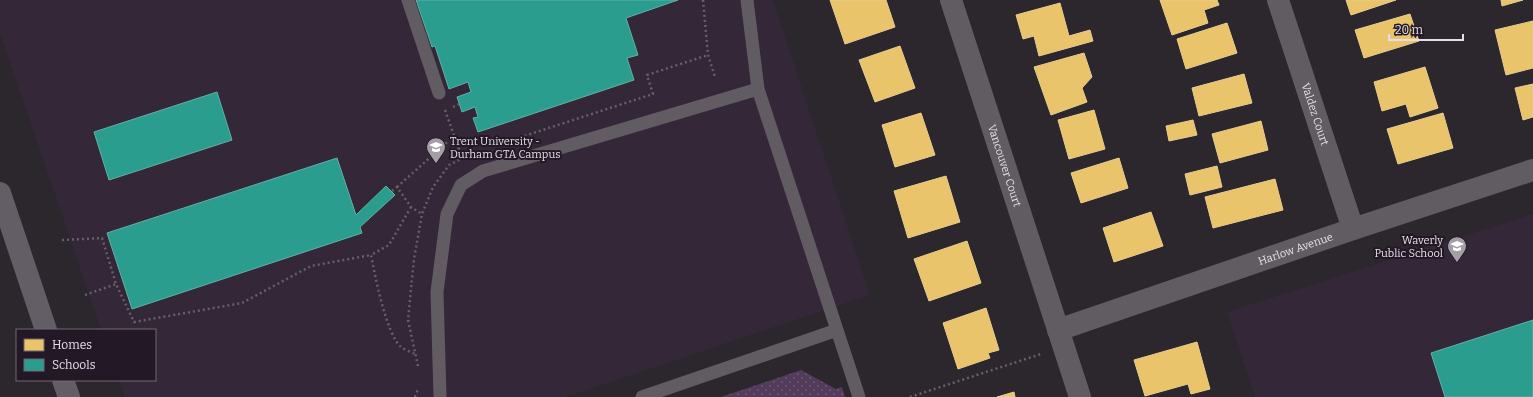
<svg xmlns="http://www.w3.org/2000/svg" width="1533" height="397" viewBox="0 0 1533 397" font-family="Bitter,serif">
<defs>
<pattern id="grass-dots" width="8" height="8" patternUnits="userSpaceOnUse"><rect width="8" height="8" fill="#533b5b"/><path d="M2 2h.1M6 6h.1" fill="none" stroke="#6c5773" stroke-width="1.8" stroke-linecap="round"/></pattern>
</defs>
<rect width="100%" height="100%" fill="#2c262d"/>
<path fill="#342737" d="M0 0H773L870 295 566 397H124L119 380H155V330H101L0 33Z
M1533 214V397H1255L1227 312Z"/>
<path fill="url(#grass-dots)" d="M801 370 836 389 842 387 845 397H721Z"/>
<path fill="#e9c46a" stroke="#e8cc8f" d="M830 0H886L895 27 845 44Z
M1160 0H1217L1219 5 1204 10 1208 23 1172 35Z
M1346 0H1396L1351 15Z
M1501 0H1523L1502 6Z
M1060 3 1069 36 1090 30 1093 41 1039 56 1034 36 1023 39 1016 15Z
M1410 14 1419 41 1364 58 1355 30Z
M1533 21V68L1506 75 1495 30Z
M1227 23 1237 53 1186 69 1177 39Z
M900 46 915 88 875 102 859 60Z
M1084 53 1092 77 1082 88 1087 102 1051 115 1034 67Z
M1425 67 1438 108 1410 117 1406 104 1382 111 1374 82Z
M1244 74 1252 103 1199 116 1192 88Z
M1533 84V117L1523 120 1515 88Z
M1094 110 1105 149 1069 159 1058 120Z
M921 113 935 155 895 167 882 125Z
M1443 113 1453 148 1398 164 1387 129Z
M1193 120 1197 135 1169 141 1166 126Z
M1261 121 1268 150 1220 163 1212 134Z
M1119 158 1128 188 1081 203 1071 173Z
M1217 166 1222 187 1190 195 1185 174Z
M946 176 960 222 908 238 894 191Z
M1275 179 1283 210 1213 228 1205 197Z
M1151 212 1163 246 1114 262 1103 228Z
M967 241 981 283 929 301 914 259Z
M986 308 999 350 988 353 990 358 958 369 943 323Z
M1197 342 1210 389 1191 394 1188 384 1145 396 1134 360Z
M1014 392 1015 397H997Z"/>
<path fill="#2a9d8f" stroke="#62b0a9" d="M416 0H678L626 18 638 55 627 58 634 80 478 132 473 118 478 117 475 107 462 112 457 97 471 92 468 82 449 89 435 46 432 47Z
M217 92 232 140 109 180 94 132Z
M337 158 356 215 386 186 395 195 360 227 362 233 132 309 107 233Z
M1533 320V397H1445L1431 353Z"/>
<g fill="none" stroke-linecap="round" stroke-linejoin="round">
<path stroke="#656166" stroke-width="2.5" stroke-dasharray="2 3" stroke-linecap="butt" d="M703 0 708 55 715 77
M453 107 459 104
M445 110 462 158
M515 139 653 94 647 75 708 55
M397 187 454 136
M392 191 397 187 411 207 422 214
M411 207 389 245 371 255C375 275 386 334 401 347 405 350 411 352 415 354
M62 240 102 238 116 284 134 322 242 303 311 266 371 255
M85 295 116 284
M418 366 408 320 414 259 422 214 433 187 449 165 473 153
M415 397 418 389
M910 397 1041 354"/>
<path stroke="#615c62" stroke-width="13" d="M408 0 439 93
M747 0 758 89 859 397
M440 397 437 292 447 214 461 185 483 171 758 89
M642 397 837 330"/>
<g stroke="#615c62" stroke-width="22">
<path id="s1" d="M951 0 1080 397"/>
<path id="s2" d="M1278 0 1353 229"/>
<path id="s3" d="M1058 330 1353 229 1533 170"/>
</g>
<path stroke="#635d65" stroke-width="22" d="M0 193 46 330
M63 380 69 397"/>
</g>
<defs>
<symbol id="university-pin" viewBox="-11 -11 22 30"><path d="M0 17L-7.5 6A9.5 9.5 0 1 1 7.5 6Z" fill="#a49ea5" stroke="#231926"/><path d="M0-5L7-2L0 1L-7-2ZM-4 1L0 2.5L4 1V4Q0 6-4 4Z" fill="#fff"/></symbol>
<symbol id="school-pin" viewBox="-11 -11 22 30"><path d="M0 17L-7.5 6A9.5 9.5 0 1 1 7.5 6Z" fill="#a49ea5" stroke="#231926"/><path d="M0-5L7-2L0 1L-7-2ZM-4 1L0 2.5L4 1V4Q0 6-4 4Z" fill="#fff"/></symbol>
</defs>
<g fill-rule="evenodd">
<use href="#university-pin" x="425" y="136" width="22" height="30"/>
<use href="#school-pin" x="1446" y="235" width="22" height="30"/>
</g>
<g text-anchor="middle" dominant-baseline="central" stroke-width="4" stroke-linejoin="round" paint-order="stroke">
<g font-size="11" fill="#e4dee6" stroke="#231926">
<text stroke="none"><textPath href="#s2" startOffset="120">Valdez Court</textPath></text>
<text stroke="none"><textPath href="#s1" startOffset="174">Vancouver Court</textPath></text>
<text stroke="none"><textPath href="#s3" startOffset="251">Harlow Avenue</textPath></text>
</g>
<g font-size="11" fill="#e4dee6" stroke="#231926" text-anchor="start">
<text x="450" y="141">Trent University -<tspan x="450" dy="13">Durham GTA Campus</tspan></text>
<text x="1443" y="240" text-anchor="end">Waverly<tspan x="1443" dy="13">Public School</tspan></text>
</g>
</g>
<rect x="16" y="329" width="140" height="52" fill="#231926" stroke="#706873"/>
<rect x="24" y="339" width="20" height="12" fill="#e9c46a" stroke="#706873"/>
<text x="52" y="349" font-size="12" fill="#e4dee6">Homes</text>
<rect x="24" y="359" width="20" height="12" fill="#2a9d8f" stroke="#706873"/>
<text x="52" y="369" font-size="12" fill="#e4dee6">Schools</text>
<path d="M1389 34v6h74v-6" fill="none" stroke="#e4dee6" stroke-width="2"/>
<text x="1395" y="34" font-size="12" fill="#e4dee6" stroke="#231926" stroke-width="3" paint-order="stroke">20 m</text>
</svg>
